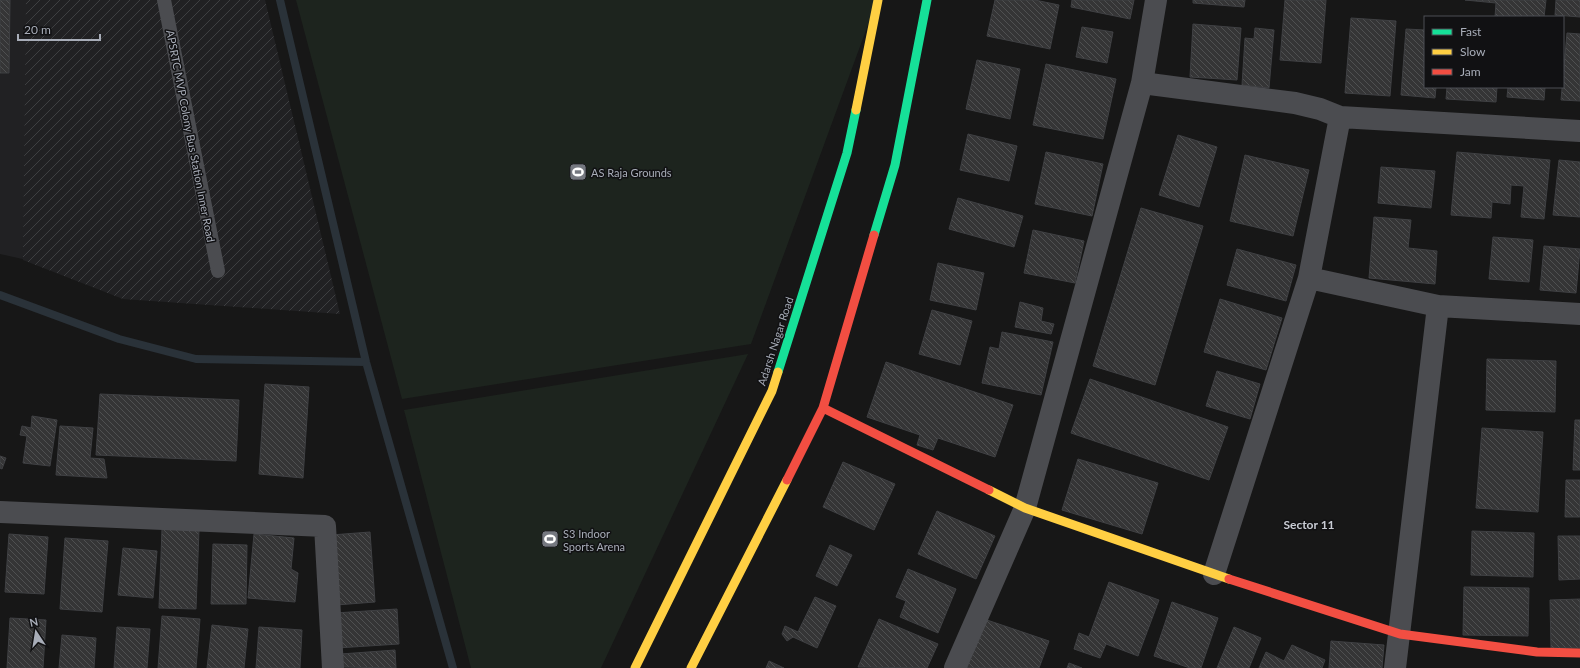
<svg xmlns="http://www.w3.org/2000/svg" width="1580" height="668" viewBox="0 0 1580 668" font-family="Lato,sans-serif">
<defs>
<pattern id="industrial-furrows" width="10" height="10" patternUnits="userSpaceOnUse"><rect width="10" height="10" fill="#212123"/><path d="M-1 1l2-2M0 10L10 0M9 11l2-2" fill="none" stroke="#3e3f41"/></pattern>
<pattern id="building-back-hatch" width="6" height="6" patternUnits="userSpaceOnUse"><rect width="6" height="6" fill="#353536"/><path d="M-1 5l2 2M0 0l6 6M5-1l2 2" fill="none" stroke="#4f5051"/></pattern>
</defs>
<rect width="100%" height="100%" fill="#171717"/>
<path fill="#212123" d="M0 0H28L27 260 0 254Z"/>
<path fill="url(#industrial-furrows)" d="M26 0H265L340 314 123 299 23 260Z"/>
<path fill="#1d241e" d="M296 0H877L751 344 402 399Z
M748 354 601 668H471L404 410Z"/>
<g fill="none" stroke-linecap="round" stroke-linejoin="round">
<path stroke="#2a3239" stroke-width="8" d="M280 0 366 362 453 668
M0 295 119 339 196 359 366 362"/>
</g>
<path fill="url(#building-back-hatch)" stroke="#3f4043" d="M0 0H10L9 73H0Z
M995 0H1035L1059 5 1050 49 987 36Z
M1072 0H1134L1130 19 1071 7Z
M1193 0H1245L1244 7 1193 3Z
M1285 0H1326L1321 63 1280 60Z
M1465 0H1546L1544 17H1495L1496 3Z
M1556 0H1580V17L1555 15Z
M1351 18 1396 21 1390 96 1345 93Z
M1193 24 1241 28 1237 80 1190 77Z
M1082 27 1113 32 1107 63 1076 57Z
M1255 28 1274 30 1269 88 1242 85 1245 38 1254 39Z
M1406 29 1425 30V87H1436L1435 98 1401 95Z
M1567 33 1580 34V101L1561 100Z
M977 60 1020 69 1010 119 966 109Z
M1046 64 1116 79 1103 139 1033 125Z
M1447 87H1497L1496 102 1446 99Z
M1508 87H1545L1544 100 1507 97Z
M968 134 1017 146 1009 181 960 170Z
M1178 135 1217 147 1199 207 1159 195Z
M1046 152 1103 164 1092 216 1035 204Z
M1457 152 1550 160 1544 219 1521 217 1524 186 1511 185 1510 204 1492 202 1491 218 1451 215Z
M1245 155 1309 170 1293 236 1230 221Z
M1559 160 1580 162V217L1553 215Z
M1381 167 1435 171 1431 208 1378 203Z
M958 198 1023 216 1014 247 949 229Z
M1141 208 1203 226 1155 385 1093 366Z
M1374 217 1411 220 1408 248 1437 251 1435 284 1369 278Z
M1033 230 1084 241 1075 283 1024 273Z
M1493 237 1533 240 1529 282 1489 279Z
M1544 246 1580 249 1576 293 1540 290Z
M1237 249 1296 265 1286 301 1227 285Z
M938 263 984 273 976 310 930 300Z
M1220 299 1282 318 1266 370 1204 352Z
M1020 302 1043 308 1041 321 1054 324 1051 334 1015 327Z
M932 310 972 321 960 365 919 354Z
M1002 332 1053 342 1041 395 982 383 990 347 999 349Z
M1487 359 1556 361 1555 412 1486 410Z
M886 362 1013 405 995 457 938 438 933 450 917 445 920 435 867 417Z
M1217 371 1260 384 1250 419 1206 406Z
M1090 379 1228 427 1209 480 1071 433Z
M265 384 309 387 303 478 259 474Z
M100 394 239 400 236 461 96 455Z
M32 416 57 420 50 466 23 463 27 436 20 435 22 426 31 428Z
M1575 420H1580V470H1573Z
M60 426 93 428 90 458 104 459 107 478 56 475Z
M1482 428 1543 432 1538 512 1476 508Z
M0 456 6 458 2 469 0 468Z
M1078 459 1158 483 1142 534 1062 510Z
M843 462 895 484 874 530 823 507Z
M1566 480H1580V517H1565Z
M937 511 995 536 976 579 918 554Z
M162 529 199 530 196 609 159 608Z
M1472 531 1534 533 1533 577 1471 575Z
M370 532 375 602 336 605 331 535Z
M9 534 48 537 44 594 5 592Z
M254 534 294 538 291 569 298 573 295 602 248 598Z
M1558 536H1580V579L1559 580Z
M65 538 108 541 102 612 60 609Z
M213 544 247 545 246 604H211Z
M830 545 852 555 837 586 816 576Z
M123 548 157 551 153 598 118 595Z
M908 569 956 589 938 633 900 617 906 601 896 597Z
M1109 582 1159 600 1138 656 1106 644 1100 658 1074 649 1079 633 1089 637Z
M1464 587 1529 588 1528 636 1463 635Z
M815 597 836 606 817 648 793 637 787 641 782 634 785 626 798 632Z
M1580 599V648H1551L1550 600Z
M1172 602 1218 618 1201 668H1190L1154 656Z
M397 609 399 644 337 648 335 613Z
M162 616 200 619 196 668H158Z
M10 618 46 620 43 668H7Z
M879 619 938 644 927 668 858 667Z
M984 619 1049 641 1039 668H967Z
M212 625 248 629 244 668H207Z
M117 627 150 629 147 668H114Z
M259 627 302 630 300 668H256Z
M1234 627 1261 638 1249 668H1217Z
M62 635 96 638 94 668H59Z
M1331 641 1384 645 1382 668H1329Z
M1292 645 1325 660 1322 668H1259L1266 652 1284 661Z
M395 650 396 668 342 667 341 654Z
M769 661 784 668H766Z
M1069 663 1082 668H1067Z"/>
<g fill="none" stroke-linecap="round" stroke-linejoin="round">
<path stroke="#4b4c50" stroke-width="14" d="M164 0 218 271"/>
<path stroke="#4b4c50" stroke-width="22" d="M1142 83 1295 103 1320 109 1340 117
M1309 278 1438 306 1580 314
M0 512 325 526 333 668
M1214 574 1309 278 1340 117 1580 131
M955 668 1025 508 1142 83 1156 0
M1395 668 1438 306"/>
<path stroke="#16e098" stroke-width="9" d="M874 235 895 165 927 0
M778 372 847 153 856 110"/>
<path stroke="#ffcf43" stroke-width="9" d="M856 110 878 0
M989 490 1025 508 1229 579
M635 668 772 391 778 372
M691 668 787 480"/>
<path stroke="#f24e42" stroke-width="9" d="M823 408 989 490
M787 480 823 408 874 235
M1229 579 1400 634 1537 652 1580 653"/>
</g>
<defs>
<symbol id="stadium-square" viewBox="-11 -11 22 22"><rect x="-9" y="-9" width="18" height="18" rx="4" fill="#757880" stroke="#111113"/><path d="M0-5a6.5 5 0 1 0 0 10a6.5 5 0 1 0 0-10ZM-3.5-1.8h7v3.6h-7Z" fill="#fff"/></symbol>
</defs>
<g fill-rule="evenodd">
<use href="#stadium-square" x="568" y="162" width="20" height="20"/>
<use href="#stadium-square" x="540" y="529" width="20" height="20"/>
</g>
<g text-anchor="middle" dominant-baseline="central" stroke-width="3" stroke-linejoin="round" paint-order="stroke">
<g font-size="11" fill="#a8adb8" stroke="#111113">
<text transform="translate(191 136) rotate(79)">APSRTC MVP Colony Bus Station Inner Road</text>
<text transform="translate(775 341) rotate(-72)">Adarsh Nagar Road</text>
</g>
<g font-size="11" fill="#a8adb8" stroke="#111113" text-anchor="start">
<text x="591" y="172">AS Raja Grounds</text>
<text x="563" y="533">S3 Indoor<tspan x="563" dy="13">Sports Arena</tspan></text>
</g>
<g font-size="12" font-weight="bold" fill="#c9ccd4" stroke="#111113">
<text x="1309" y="524">Sector 11</text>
</g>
</g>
<rect x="1424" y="16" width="140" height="72" fill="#111113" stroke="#4d4f55"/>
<rect x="1432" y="29" width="20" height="6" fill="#16e098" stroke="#4d4f55"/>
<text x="1460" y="36" font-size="12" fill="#a8adb8">Fast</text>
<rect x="1432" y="49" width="20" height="6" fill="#ffcf43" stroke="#4d4f55"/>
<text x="1460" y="56" font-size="12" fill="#a8adb8">Slow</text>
<rect x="1432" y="69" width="20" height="6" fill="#f24e42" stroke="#4d4f55"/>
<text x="1460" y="76" font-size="12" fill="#a8adb8">Jam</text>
<g transform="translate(36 632) rotate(348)" stroke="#111113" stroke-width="3" paint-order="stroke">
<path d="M0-3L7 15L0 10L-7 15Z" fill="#a8adb8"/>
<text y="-6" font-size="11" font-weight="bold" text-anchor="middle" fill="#a8adb8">N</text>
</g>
<path d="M18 34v6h82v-6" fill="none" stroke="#a8adb8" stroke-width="2"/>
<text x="24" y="34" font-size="12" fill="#a8adb8" stroke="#111113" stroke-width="3" paint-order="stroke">20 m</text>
</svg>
